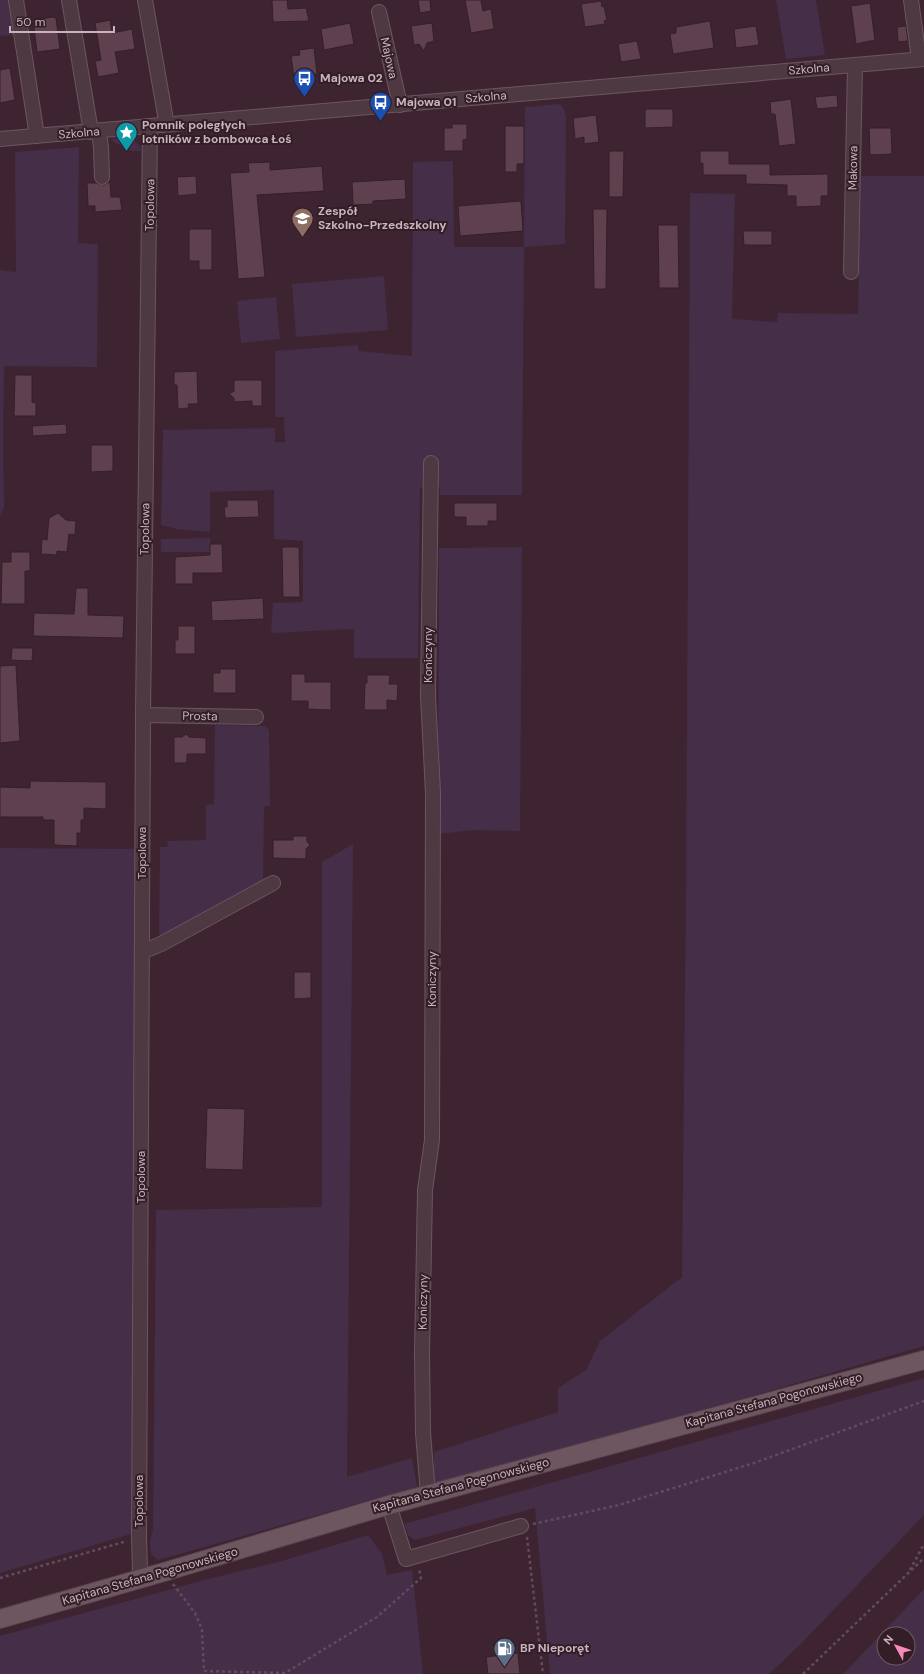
<svg xmlns="http://www.w3.org/2000/svg" width="924" height="1674" viewBox="0 0 924 1674" font-family="'DM Sans',sans-serif">
<rect width="100%" height="100%" fill="#3e2430"/>
<path fill="#452e48" fill-rule="evenodd" d="M0 0H11L17 35 0 36Z
M776 0H816L825 55 786 59Z
M560 104 564 109 566 117 565 244 524 247 522 495H440V487L420 488 418 658H354V629L271 633 273 603 303 602V541L274 539V490L210 492V532L177 529 161 525 163 430 275 428V442H285L284 417H275V351L358 345V351L412 356 413 162 453 161 454 247H524L525 107Z
M121 136C131 137 138 141 142 151H132L112 141 111 140Z
M79 147 78 243 98 244 97 367 4 366 3 440 4 508 0 515V270L16 272 15 152Z
M861 176H924V1346L714 1407 434 1483V1452L558 1412V1388L586 1370 600 1341 682 1277 686 899 690 193 735 194 732 319 777 322 778 313 858 314Z
M384 276 388 330 296 337 292 284Z
M276 297 280 339 241 343 237 301Z
M210 538V552H161V539Z
M522 547 520 831 474 830 438 834 439 548Z
M215 725 265 726 269 730 270 806H264L263 882 159 938 160 847H168L167 841 206 840V805L214 804Z
M353 844 347 1477 412 1458 417 1487 158 1560 151 1554 150 1542 153 1529 156 1210 322 1207V862Z
M0 848 136 849 131 1534 0 1573Z
M924 1378V1515L800 1645 769 1674H550L535 1508 415 1540 408 1535 404 1524Z
M368 1535 382 1554 387 1575 412 1570 423 1674H0V1636L208 1579 282 1561Z
M924 1589V1674H842L847 1670ZM884 1634H908V1658H884Z"/>
<path fill="#5e404e" stroke="#351f29" d="M272 0H287L288 9 306 8 309 21 273 22Z
M418 0H430L431 11 420 13Z
M465 0H481L483 11 491 9 494 29 471 33Z
M601 1 602 7 604 6 607 20 604 21 605 24 585 27 581 4Z
M870 3 875 40 856 44 851 6Z
M52 17 56 18 60 49 37 52 33 20Z
M110 20 112 33 132 29 135 49 115 52 119 73 98 77 95 61 101 60 95 23Z
M710 21 714 48 673 54 670 34 676 33V27Z
M350 23 354 44 324 50 321 29Z
M432 23 434 41 427 43 424 51 419 44 414 45 411 26Z
M756 26 759 45 736 48 734 29Z
M906 26 908 41 898 42 897 27Z
M637 41 641 59 621 62 618 44Z
M314 48 317 74 294 77 291 56 300 55 299 50Z
M10 68 15 100 0 103V70Z
M837 95 838 107 817 109 815 97Z
M791 99 796 144 779 146 775 114H771L770 102Z
M645 109H673V127L645 128Z
M596 115 599 142 584 144V137L575 139 573 118Z
M452 124H467V139L463 140V151H444V128H452Z
M505 126H524V164H517V172H505Z
M869 128H891L892 154 870 155Z
M609 151H624L623 197H609Z
M700 151H729V164H770V175L828 174V196H821V206L796 207V196H787V185L746 184V175H703V163H700Z
M270 162V170L322 166 324 191 257 195 265 277 238 279 230 173 249 172 248 163Z
M196 176 197 194 178 196 177 177Z
M405 179 406 199 373 201V204L353 205 352 182Z
M110 182 111 197H120L122 210 95 212V206H88L87 183H96L103 185Z
M521 201 523 231 460 236 458 206Z
M593 209H607L606 289H594Z
M658 225H678L679 288H659Z
M189 229H212V270H199V261H189Z
M743 231H772V245H744Z
M197 371 198 404H188L189 408 178 409 177 385H174V372Z
M15 375H32V402L36 403V416H14Z
M234 380H262V406H252V401L234 402V398L229 394 234 391Z
M66 424 67 434 33 436 32 426Z
M91 445H113V471L91 472Z
M227 500H258L259 517 225 518 224 507H227Z
M454 503H497V521H488V526H466V517H454Z
M58 513 66 520 76 521 75 535 69 534 67 552 57 551V555L41 554 42 539 47 540 49 518Z
M210 544H222L223 573H193V584H175V557L210 555Z
M282 547H299L300 597H283Z
M11 552H30V571H25V604H1L2 562H11Z
M76 588H88V615L124 616 123 638 33 636 34 613 74 614Z
M263 598 264 619 212 621 211 601Z
M178 626H195V654H175V640H178Z
M12 648H33L32 661 11 660Z
M16 665 20 741 0 743V666Z
M220 669H236V693H213V673H220Z
M291 674H305V682H331V710L308 709V701H291Z
M367 675H390L389 684H398L397 701 387 700V710H364L365 683H367Z
M186 734 189 737 206 738V754H187V763H174V737H182Z
M30 781 106 782V809L84 808V820H81V833H77V846L54 845V820H43V817H0V787L30 788Z
M293 836H307V842L310 845 306 849V859L273 858V840H293Z
M294 972H311V998L294 999Z
M207 1108 245 1109 243 1170 205 1169Z
M518 1653 520 1674H488L486 1657Z"/>
<g fill="none" stroke-linecap="round" stroke-linejoin="round">
<defs>
<path id="minor" d="M16 0 37 136
M69 0 91 132
M145 0 167 126
M911 0 919 59
M379 12 400 105
M99 131 101 148 102 177
M0 139 924 59
M851 272 855 65
M143 715 256 717
M142 952 161 944 273 883
M428 1494 423 1433 422 1354 425 1190 432 1140 433 793 428 696 431 463
M389 1505 406 1559 521 1526
M138 1579 140 1570 139 1537 143 715 150 127"/>
<path id="major" d="M0 1619 164 1572 389 1505 924 1360"/>
</defs>
<use href="#minor" stroke="#6c5660" stroke-width="16"/>
<use href="#major" stroke="#57414b" stroke-width="20"/>
<path stroke="#624b60" stroke-width="2.5" stroke-dasharray="3 3" stroke-linecap="butt" d="M533 1524 619 1505 754 1463 924 1401
M527 1537 543 1674
M910 1570 924 1544
M0 1578 127 1541
M173 1584 195 1613 202 1629 204 1671 285 1673 377 1617 421 1578 419 1569
M803 1674 924 1558"/>
<use href="#minor" stroke="#4e3842" stroke-width="14"/>
<use href="#major" stroke="#6e5661" stroke-width="18"/>
</g>
<defs>
<symbol id="bus-pin" viewBox="-11 -11 22 30"><path d="M0 17L-7.5 6A9.5 9.5 0 1 1 7.5 6Z" fill="#1a4fb4" stroke="#331d27"/><path d="M-5-6H5V4H4V6H2V4H-2V6H-4V4H-5ZM-3.5-4V0h7V-4ZM-3.5 1.2v1.5H-2V1.2ZM2 1.2v1.5H3.5V1.2Z" fill="#fff"/></symbol>
<symbol id="sight-pin" viewBox="-11 -11 22 30"><path d="M0 17L-7.5 6A9.5 9.5 0 1 1 7.5 6Z" fill="#0f9aa8" stroke="#331d27"/><path d="M0-6L1.8-2.2L6-1.7L2.9 1.2L3.7 5.4L0 3.3L-3.7 5.4L-2.9 1.2L-6-1.7L-1.8-2.2Z" fill="#fff"/></symbol>
<symbol id="school-pin" viewBox="-11 -11 22 30"><path d="M0 17L-7.5 6A9.5 9.5 0 1 1 7.5 6Z" fill="#8d6e63" stroke="#331d27"/><path d="M0-5L7-2L0 1L-7-2ZM-4 1L0 2.5L4 1V4Q0 6-4 4Z" fill="#fff"/></symbol>
<symbol id="fuel-pin" viewBox="-11 -11 22 30"><path d="M0 17L-7.5 6A9.5 9.5 0 1 1 7.5 6Z" fill="#5c6f8a" stroke="#331d27"/><path d="M-5.5-6h7V0h2V4h1.3V-2.5L3-4.5l.8-.8L6-3V5H2.5V1h-1V6h-7ZM-4.2-4.7v3.2H.2V-4.7Z" fill="#fff"/></symbol>
</defs>
<g fill-rule="evenodd">
<use href="#bus-pin" x="292" y="66" width="25" height="34"/>
<use href="#bus-pin" x="368" y="90" width="25" height="34"/>
<use href="#sight-pin" x="114" y="120" width="25" height="34"/>
<use href="#school-pin" x="290" y="206" width="25" height="34"/>
<use href="#fuel-pin" x="492" y="1636" width="25" height="34"/>
</g>
<g text-anchor="middle" dominant-baseline="central" stroke-width="4" stroke-linejoin="round" paint-order="stroke">
<g font-size="12" fill="#c9b4bd" stroke="#331d27">
<text transform="translate(389 58) rotate(77)">Majowa</text>
<text transform="translate(809 69) rotate(-5)">Szkolna</text>
<text transform="translate(486 97) rotate(-5)">Szkolna</text>
<text transform="translate(79 133) rotate(-5)">Szkolna</text>
<text transform="translate(853 168) rotate(-89)">Makowa</text>
<text transform="translate(150 205) rotate(-89)">Topolowa</text>
<text transform="translate(145 529) rotate(-89)">Topolowa</text>
<text transform="translate(428 655) rotate(-90)">Koniczyny</text>
<text transform="translate(200 716) rotate(1)">Prosta</text>
<text transform="translate(142 853) rotate(-90)">Topolowa</text>
<text transform="translate(432 979) rotate(-90)">Koniczyny</text>
<text transform="translate(141 1177) rotate(-90)">Topolowa</text>
<text transform="translate(423 1302) rotate(-89)">Koniczyny</text>
<text transform="translate(774 1400) rotate(-15)">Kapitana Stefana Pogonowskiego</text>
<text transform="translate(461 1485) rotate(-15)">Kapitana Stefana Pogonowskiego</text>
<text transform="translate(139 1501) rotate(-90)">Topolowa</text>
<text transform="translate(150 1576) rotate(-16)">Kapitana Stefana Pogonowskiego</text>
</g>
<g font-size="12" font-weight="bold" fill="#c9b4bd" stroke="#331d27" text-anchor="start">
<text x="320" y="78">Majowa 02</text>
<text x="396" y="102">Majowa 01</text>
<text x="142" y="125">Pomnik poległych<tspan x="142" dy="14">lotników z bombowca Łoś</tspan></text>
<text x="318" y="211">Zespół<tspan x="318" dy="14">Szkolno-Przedszkolny</tspan></text>
<text x="520" y="1648">BP Nieporęt</text>
</g>
</g>
<g transform="translate(896 1646) rotate(310)"><circle r="19" fill="#331d27" stroke="#6f5963"/>
<path d="M0-3L7 15L0 10L-7 15Z" fill="#f78bba"/>
<text y="-6" font-size="11" font-weight="bold" text-anchor="middle" fill="#c9b4bd">N</text>
</g>
<path d="M10 26v6h104v-6" fill="none" stroke="#c9b4bd" stroke-width="2"/>
<text x="16" y="26" font-size="12" fill="#c9b4bd" stroke="#331d27" stroke-width="3" paint-order="stroke">50 m</text>
</svg>
